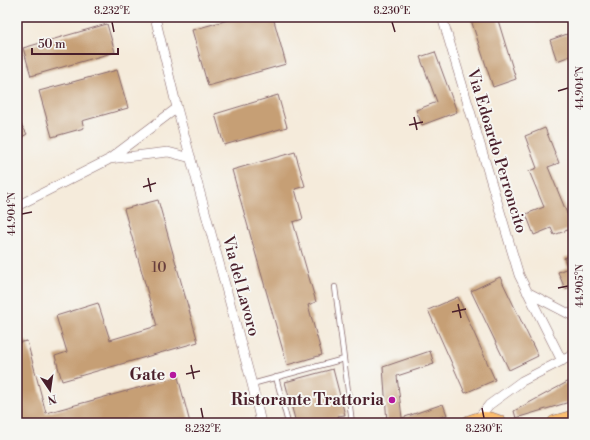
<svg xmlns="http://www.w3.org/2000/svg" width="590" height="440" viewBox="0 0 590 440" font-family="'Libre Bodoni',serif">
<rect width="100%" height="100%" fill="#f6f6f2"/>
<filter id="ink" filterUnits="userSpaceOnUse"><feTurbulence type="fractalNoise" baseFrequency=".025" numOctaves="2"/><feDisplacementMap in="SourceGraphic" scale="8" xChannelSelector="R" yChannelSelector="G"/><feConvolveMatrix kernelMatrix="1 2 1 2 8 2 1 2 1" color-interpolation-filters="sRGB"/></filter>
<filter id="wash" filterUnits="userSpaceOnUse"><feTurbulence type="fractalNoise" baseFrequency=".012" numOctaves="4" result="noise"/><feDisplacementMap in="SourceGraphic" scale="16" xChannelSelector="R" yChannelSelector="G"/><feGaussianBlur stdDeviation="0.9" result="paint"/><feColorMatrix in="noise" values="0 0 0 0 0 0 0 0 0 0 0 0 0 0 0 0 0 1.4 0 .05"/><feComposite in="paint" operator="in"/></filter>
<g filter="url(#wash)">
<rect width="100%" height="100%" fill="#f5ebdb"/>
<g id="blocks">
<path fill="#c69f74" d="M239 17H273L286 64 208 86 192 30Z
M470 17H497L516 79 493 87Z
M535 17H555L537 23Z
M107 24 115 52 31 76 23 48Z
M573 32V55L557 61 550 40Z
M435 52 457 112 422 125 416 110 437 102 420 57Z
M117 70 128 108 82 121 84 128 52 137 39 91Z
M278 95 287 127 224 145 215 114Z
M17 118 27 134 17 140Z
M545 128 559 163 548 167 573 228 554 235 551 228 534 235 526 214 544 207 529 171 537 168 525 136Z
M295 152 305 186 295 189 303 219 293 222 316 302 308 305 322 355 287 365 232 170Z
M158 200 198 342 62 381 55 356 67 352 56 316 98 303 110 340 157 326 124 209Z
M573 255V286L565 289 558 272 568 268 564 258Z
M500 277 538 356 509 370 471 291Z
M458 297 495 380 465 393 428 310Z
M27 341 46 413 178 377 190 423H17V343Z
M430 351 434 364 397 376 402 418 443 404 447 415 424 423H387L383 367Z
M333 369 345 415 338 416 340 423H296L285 382Z
M573 379V401L516 418 514 411Z"/>
</g>
</g>
<g filter="url(#ink)">
<use href="#blocks" fill-opacity="0" stroke="#866669" stroke-width="1"/>
<g fill="none" stroke-linecap="round" stroke-linejoin="round">
<defs>
<path id="lane" d="M335 287 344 359
M276 377 288 423
M252 384 344 359 352 423"/>
<path id="street" d="M155 17 177 108 252 384 261 423
M442 17 519 275 562 361
M109 159 168 152 191 158
M17 206 108 160 177 108
M527 292 573 316
M477 420 489 405 522 381 573 355"/>
<path id="primary" d="M469 423C480 418 489 418 499 423
M555 423 573 418"/>
</defs>
<use href="#lane" stroke="#866669" stroke-width="6"/>
<use href="#street" stroke="#866669" stroke-width="10"/>
<use href="#primary" stroke="#866669" stroke-width="16"/>
<use href="#lane" stroke="#fff" stroke-width="4.5"/>
<use href="#street" stroke="#fff" stroke-width="9"/>
<use href="#primary" stroke="#fbbd6e" stroke-width="15"/>
</g>
</g>
<path fill="none" stroke="#4a1f2b" stroke-width="1.5" d="M112 22 114 32M392 22 395 32M558 91 568 88M414 117 417 130M409 125 423 122M148 178 151 192M143 187 156 183M22 214 32 212M558 288 568 286M458 304 461 318M452 312 466 309M191 365 194 379M186 374 200 371M201 408 203 418M482 408 484 418"/>
<g fill="#b5179e" stroke="#f6f6f2" stroke-width="1.5">
<circle cx="173" cy="375" r="4"/>
<circle cx="392" cy="400" r="4"/>
</g>
<g text-anchor="middle" dominant-baseline="central" stroke-width="4" stroke-linejoin="round" paint-order="stroke">
<g font-size="14" fill="#693f3d">
<text x="159" y="268">10</text>
</g>
<g font-size="16" fill="#4a1f2b" stroke="#f6f6f2">
<text transform="translate(497 151) rotate(73)">Via Edoardo Perroncito</text>
<text transform="translate(241 286) rotate(75)">Via del Lavoro</text>
</g>
<g font-size="16" font-weight="bold" fill="#4a1f2b" stroke="#f6f6f2" text-anchor="end">
<text x="165" y="375">Gate</text>
<text x="384" y="400">Ristorante Trattoria</text>
</g>
</g>
<rect width="590" height="440" fill="none" stroke="#f6f6f2" stroke-width="44"/>
<g transform="translate(50 390) rotate(167)" stroke="#f6f6f2" stroke-width="3" paint-order="stroke">
<path d="M0-3L7 15L0 10L-7 15Z" fill="#4a1f2b"/>
<text y="-6" font-size="11" font-weight="bold" text-anchor="middle" fill="#4a1f2b">N</text>
</g>
<path d="M32 48v6h86v-6" fill="none" stroke="#4a1f2b" stroke-width="2"/>
<text x="38" y="48" font-size="12" fill="#4a1f2b" stroke="#f6f6f2" stroke-width="3" paint-order="stroke">50 m</text>
<rect x="22" y="22" width="546" height="396" fill="none" stroke="#4a1f2b" stroke-width="1.5"/>
<g font-size="10" text-anchor="middle" fill="#4a1f2b">
<text x="112" y="14">8.232°E</text>
<text x="392" y="14">8.230°E</text>
<text transform="translate(579 88) rotate(-90)" y="4">44.904°N</text>
<text transform="translate(11 214) rotate(-90)" y="4">44.904°N</text>
<text transform="translate(579 286) rotate(-90)" y="4">44.905°N</text>
<text x="203" y="432">8.232°E</text>
<text x="484" y="432">8.230°E</text>
</g>
</svg>
